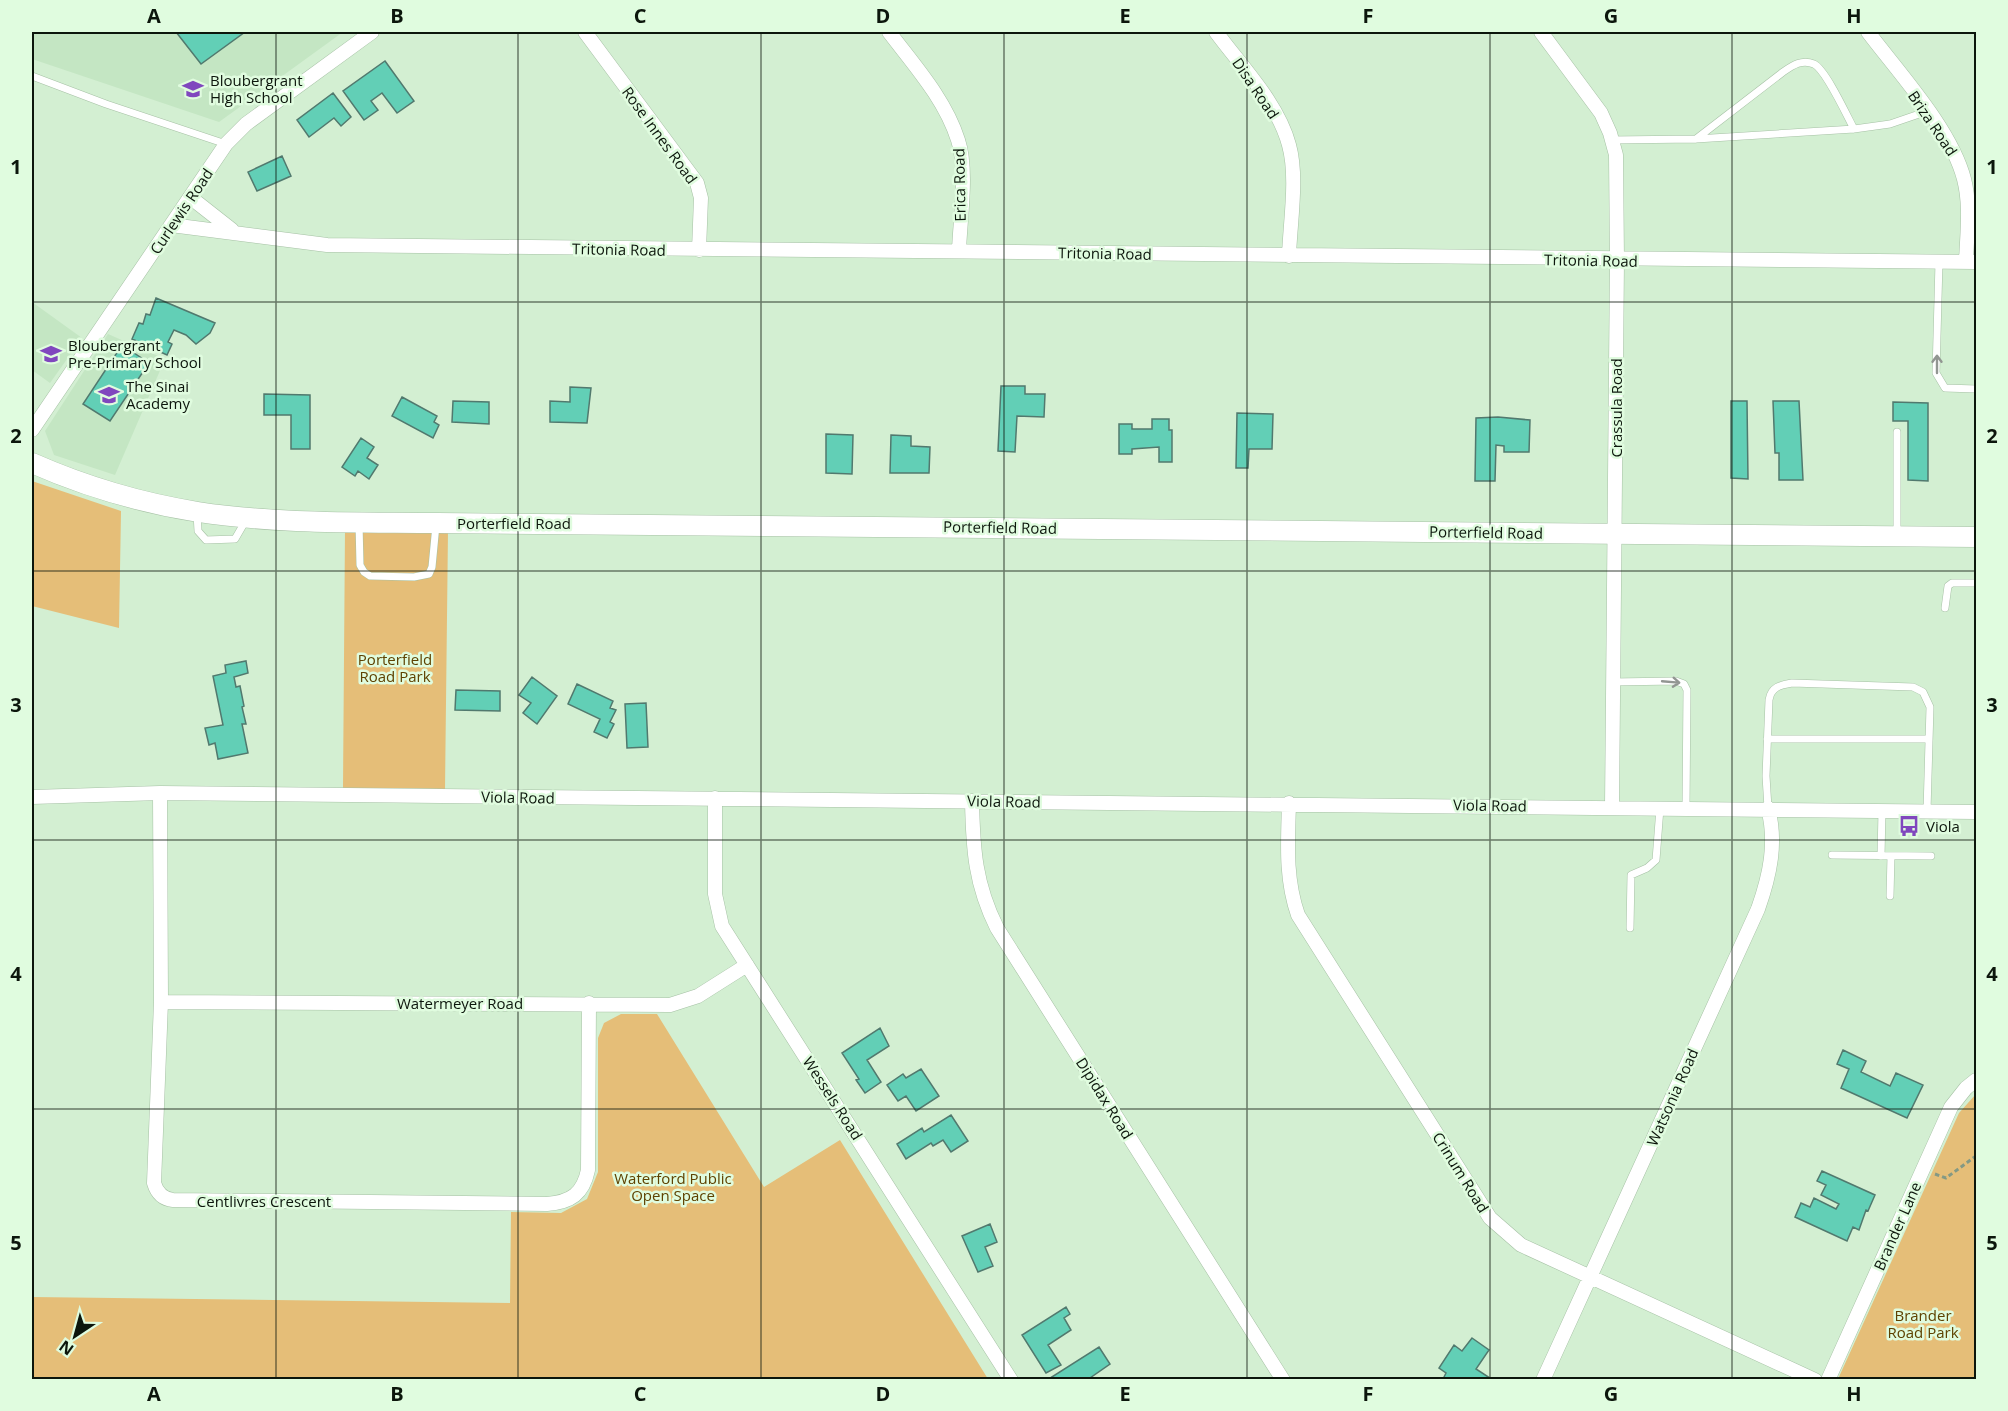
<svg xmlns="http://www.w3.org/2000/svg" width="2008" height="1411" viewBox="0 0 2008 1411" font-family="'Open Sans',sans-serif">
<rect width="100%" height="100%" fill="#d3efd2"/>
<path fill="#c4e6c3" d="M32 32H343L219 122 32 59Z
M32 302 82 338 50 383 32 370Z
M108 334 165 359 115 475 54 455 45 431Z"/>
<path fill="#e5be78" d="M32 481 121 511 119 628 32 606Z
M345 530 448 531 445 789 343 788Z
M621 1014H657L764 1187 840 1140 988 1379H32V1297L510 1303 511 1212 561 1213 587 1199 598 1172V1038L604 1023Z
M1976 1094V1379H1838L1959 1113Z"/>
<path fill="#62cfb6" stroke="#51796e" stroke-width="1.5" d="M176 32H245L201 64Z
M385 61 414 101 397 113 382 93 371 101 378 110 364 120 343 91Z
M333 93 351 117 341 126 334 118 309 137 297 120Z
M282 156 291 176 257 191 248 172Z
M156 298 215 323 210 333 196 344 186 335 174 330 168 342 172 344 167 355 132 339 139 323 143 324 146 314 150 315Z
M122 345 149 363 110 421 83 404Z
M1001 386H1025V394H1045L1044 417 1017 416 1015 452 998 451Z
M570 387 591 388 587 423 550 422V401L570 402Z
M264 394 310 395V449H291V415H264Z
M402 397 437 416 434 422 439 425 433 438 392 416Z
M453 401 489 402V424L452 422Z
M1731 401H1747L1748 479 1731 478Z
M1773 401H1799L1803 480H1779V453H1775Z
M1893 402 1928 403V481L1908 480V421H1893Z
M1237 413 1273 414 1272 449H1249L1248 468H1236Z
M1498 417 1530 420 1529 452H1504V446L1496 445 1495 481H1475L1476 418Z
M1152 419H1169V430H1172V462H1159V447L1132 449V454H1119V424H1132V429H1152Z
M826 434 853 435 852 474 826 473Z
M891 435 911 436V446L930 447 929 473H890Z
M361 438 374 447 367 458 378 465 369 479 358 471 355 476 342 467Z
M246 661 248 673 234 677 236 687 240 686 244 706 242 707 246 724H242L248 753 218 759 215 743 209 745 205 728 223 725 213 676 226 673 225 665Z
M532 677 557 696 537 724 523 713 531 703 519 695Z
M577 684 613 701 610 708 616 710 610 722 614 724 607 738 594 732 600 719 568 704Z
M456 690 500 691V711L455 710Z
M646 703 648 747 627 748 625 704Z
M880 1028 889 1046 867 1060 881 1082 865 1093 856 1080 859 1079 842 1053Z
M1843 1050 1866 1061 1861 1072 1890 1086 1896 1073 1923 1085 1907 1118 1841 1088 1849 1069 1837 1064Z
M921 1069 939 1096 916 1111 906 1096 898 1101 887 1085 903 1074 906 1078Z
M951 1115 968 1141 951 1152 943 1140 933 1146 931 1143 906 1159 897 1144 922 1128 924 1132Z
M1822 1171 1875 1195 1868 1211 1866 1210 1859 1230 1853 1227 1847 1241 1795 1217 1801 1203 1810 1207 1814 1198 1836 1209 1839 1204 1821 1195 1826 1185 1817 1181Z
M990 1224 997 1242 985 1247 993 1266 978 1272 962 1236Z
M1066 1307 1070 1314 1064 1318 1071 1330 1048 1345 1061 1365 1046 1373 1022 1335Z
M1472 1338 1489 1350 1476 1369 1493 1380H1447L1444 1377 1446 1373 1439 1368 1454 1345 1462 1351Z
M1099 1347 1110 1364 1087 1380H1047Z"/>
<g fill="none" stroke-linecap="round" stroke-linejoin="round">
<defs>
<path id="lane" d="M32 76 106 104 226 144
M1696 139 1783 72C1793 65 1802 59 1814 64 1826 70 1847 116 1854 129
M1612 140 1696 139 1854 129 1890 124 1928 111
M1939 262 1936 373 1945 388 1976 389
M197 513 198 531 206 540 235 539 246 520
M359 523 360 565 364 572 370 576 414 577 429 574 432 567 436 525
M1897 535V432
M1945 608 1948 586 1952 583H1976
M1613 682 1676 681 1684 684 1687 690 1686 807
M1767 739H1929
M1768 808 1766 776 1769 700C1771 687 1780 685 1792 683L1913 687 1923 692 1930 707 1927 811
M1832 855 1931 856
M1881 856 1882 811
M1890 896 1891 856
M1630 928 1631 875 1647 868 1656 860 1660 808"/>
<path id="street" d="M585 32 697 183 701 198 699 250
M889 32C914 65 945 99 958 140 968 170 960 219 959 251
M1216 32C1241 66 1278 103 1289 145 1298 177 1290 223 1289 256
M1541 32 1601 113 1610 133 1616 155 1617 260 1612 807
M1868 32C1899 73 1951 129 1964 179 1971 206 1967 234 1966 262
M190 197 232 230
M171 225 327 245 1976 262
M32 430 226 144 246 124 372 32
M160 793 161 1002 154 1183C157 1193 163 1199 173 1200L547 1204C571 1202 583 1194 588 1170L589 1003
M32 797 160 793 1976 812
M715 798V894L722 926 1011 1380
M972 801C973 849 975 884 997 928L1283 1380
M1289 803C1288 842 1285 878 1298 915L1490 1218 1521 1245 1815 1380
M161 1002 670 1005 698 996 747 965
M1543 1380 1758 909C1770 875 1777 843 1768 808
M1828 1380 1951 1107 1966 1088 1976 1080"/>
<path id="secondary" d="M32 463C84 486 142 503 198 512 277 524 358 522 437 523L1976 537"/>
</defs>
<use href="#lane" stroke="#a6c1a5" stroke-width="8"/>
<use href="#street" stroke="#a6c1a5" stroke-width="15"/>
<use href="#secondary" stroke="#a6c1a5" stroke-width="21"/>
<path stroke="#849984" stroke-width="3" stroke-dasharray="4.5 3" stroke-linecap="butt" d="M1935 1174 1946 1178 1976 1156"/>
<use href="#lane" stroke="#fff" stroke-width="7"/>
<use href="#street" stroke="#fff" stroke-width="14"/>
<use href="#secondary" stroke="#fff" stroke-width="20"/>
</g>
<defs><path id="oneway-shaft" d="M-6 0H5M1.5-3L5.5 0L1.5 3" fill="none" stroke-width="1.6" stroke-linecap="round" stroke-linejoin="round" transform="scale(1.5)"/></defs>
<g stroke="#929692">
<use href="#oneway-shaft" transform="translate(1937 364) rotate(-90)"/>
<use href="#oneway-shaft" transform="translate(1671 682) rotate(5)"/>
</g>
<path fill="none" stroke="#0c160c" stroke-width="1.5" stroke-opacity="0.55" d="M276 32V1380M518 32V1380M761 32V1380M1004 32V1380M1247 32V1380M1490 32V1380M1732 32V1380M32 302H1976M32 571H1976M32 840H1976M32 1109H1976"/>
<defs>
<symbol id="school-bare" viewBox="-9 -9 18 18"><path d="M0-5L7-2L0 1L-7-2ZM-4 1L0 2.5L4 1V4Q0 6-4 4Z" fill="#8047be" stroke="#e0fcdf" stroke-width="2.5" paint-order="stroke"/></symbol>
<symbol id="bus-bare" viewBox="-9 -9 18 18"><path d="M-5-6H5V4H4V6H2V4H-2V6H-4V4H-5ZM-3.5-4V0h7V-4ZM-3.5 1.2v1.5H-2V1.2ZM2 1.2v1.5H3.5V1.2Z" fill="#8047be" stroke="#e0fcdf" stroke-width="2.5" paint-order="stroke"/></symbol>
</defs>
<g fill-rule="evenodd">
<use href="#school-bare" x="178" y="74" width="30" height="30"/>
<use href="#school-bare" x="36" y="339" width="30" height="30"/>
<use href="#school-bare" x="94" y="380" width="30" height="30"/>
<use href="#bus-bare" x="1894" y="811" width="30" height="30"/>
</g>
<g text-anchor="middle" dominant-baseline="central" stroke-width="5" stroke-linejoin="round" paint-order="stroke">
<g font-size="15" fill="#0c160c" stroke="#e0fcdf" text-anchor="start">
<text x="210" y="80">Bloubergrant<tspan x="210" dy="17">High School</tspan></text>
<text x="68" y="345">Bloubergrant<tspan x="68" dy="17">Pre-Primary School</tspan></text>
<text x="126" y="386">The Sinai<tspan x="126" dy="17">Academy</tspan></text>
<text x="1926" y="826">Viola</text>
</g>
<g font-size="15" fill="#0c160c" stroke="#e0fcdf">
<text transform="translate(1256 88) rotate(56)">Disa Road</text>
<text transform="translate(1933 123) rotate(56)">Briza Road</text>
<text transform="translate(660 135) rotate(54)">Rose Innes Road</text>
<text transform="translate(959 185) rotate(-91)">Erica Road</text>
<text transform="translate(181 211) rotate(-56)">Curlewis Road</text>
<text transform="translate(619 249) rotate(1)">Tritonia Road</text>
<text transform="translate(1105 253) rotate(1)">Tritonia Road</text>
<text transform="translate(1591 260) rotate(1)">Tritonia Road</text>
<text transform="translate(1616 408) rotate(-90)">Crassula Road</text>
<text x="514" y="523">Porterfield Road</text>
<text transform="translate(1000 527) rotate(1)">Porterfield Road</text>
<text transform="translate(1486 532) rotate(1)">Porterfield Road</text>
<text transform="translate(518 797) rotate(1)">Viola Road</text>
<text transform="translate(1004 801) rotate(1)">Viola Road</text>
<text transform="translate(1490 805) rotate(1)">Viola Road</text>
<text x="460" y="1003">Watermeyer Road</text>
<text transform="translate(1672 1097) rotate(-66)">Watsonia Road</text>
<text transform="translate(833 1098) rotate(57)">Wessels Road</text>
<text transform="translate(1105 1098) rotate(58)">Dipidax Road</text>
<text transform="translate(1461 1172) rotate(58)">Crinum Road</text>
<text x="264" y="1201">Centlivres Crescent</text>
<text transform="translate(1897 1226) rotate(-66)">Brander Lane</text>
</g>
<g font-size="15" fill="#5e4201" stroke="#e0fcdf">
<text x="395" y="659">Porterfield<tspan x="395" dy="17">Road Park</tspan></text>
<text x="673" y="1178">Waterford Public<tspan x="673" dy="17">Open Space</tspan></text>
<text x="1923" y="1315">Brander<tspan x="1923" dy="17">Road Park</tspan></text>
</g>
</g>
<rect width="2008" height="1411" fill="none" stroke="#e0fcdf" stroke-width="66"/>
<g transform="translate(75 1336) rotate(216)" stroke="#e0fcdf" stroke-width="4.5" paint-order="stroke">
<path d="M0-4.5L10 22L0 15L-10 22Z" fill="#0c160c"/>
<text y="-9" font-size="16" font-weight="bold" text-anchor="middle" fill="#0c160c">N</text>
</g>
<rect x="33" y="33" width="1942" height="1345" fill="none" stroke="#0c160c" stroke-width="2"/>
<g font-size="20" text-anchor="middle" font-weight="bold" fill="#0c160c">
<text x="154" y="23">A</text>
<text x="397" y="23">B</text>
<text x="640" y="23">C</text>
<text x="883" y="23">D</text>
<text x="1125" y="23">E</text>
<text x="1368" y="23">F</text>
<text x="1611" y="23">G</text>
<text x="1854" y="23">H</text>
<text x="16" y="174">1</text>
<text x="1992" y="174">1</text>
<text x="16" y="443">2</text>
<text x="1992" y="443">2</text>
<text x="16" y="712">3</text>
<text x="1992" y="712">3</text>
<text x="16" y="981">4</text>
<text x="1992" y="981">4</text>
<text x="16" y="1250">5</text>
<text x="1992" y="1250">5</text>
<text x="154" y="1401">A</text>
<text x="397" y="1401">B</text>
<text x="640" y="1401">C</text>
<text x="883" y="1401">D</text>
<text x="1125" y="1401">E</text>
<text x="1368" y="1401">F</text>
<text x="1611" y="1401">G</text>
<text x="1854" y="1401">H</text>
</g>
</svg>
